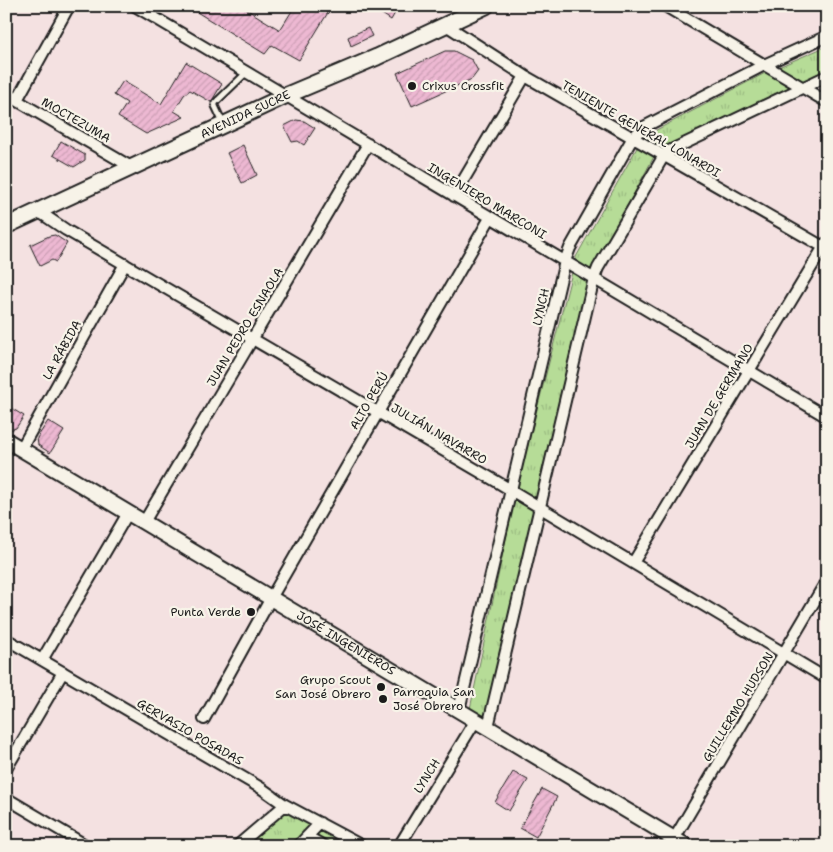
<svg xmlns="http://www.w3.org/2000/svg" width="833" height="852" viewBox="0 0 833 852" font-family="'Shantell Sans',sans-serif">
<defs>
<pattern id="park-tufts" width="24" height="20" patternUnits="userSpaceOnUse" patternTransform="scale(1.25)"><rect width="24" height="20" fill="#b6dc97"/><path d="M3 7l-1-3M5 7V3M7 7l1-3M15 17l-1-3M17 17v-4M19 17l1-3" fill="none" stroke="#9cbc82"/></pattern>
<pattern id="building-hatch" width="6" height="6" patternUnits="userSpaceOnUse" patternTransform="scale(1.25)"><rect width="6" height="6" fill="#edb8d2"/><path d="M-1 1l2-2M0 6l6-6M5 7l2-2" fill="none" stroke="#cb9eb4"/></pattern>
</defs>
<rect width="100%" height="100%" fill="#f4e1e1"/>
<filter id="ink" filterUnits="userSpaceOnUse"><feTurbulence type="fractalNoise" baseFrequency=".02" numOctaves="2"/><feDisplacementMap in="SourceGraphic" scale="10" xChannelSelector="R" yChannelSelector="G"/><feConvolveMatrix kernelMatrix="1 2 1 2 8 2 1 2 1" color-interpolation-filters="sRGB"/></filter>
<g filter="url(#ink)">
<path fill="url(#park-tufts)" stroke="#697c5a" d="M827 46V71L657 151 593 269 486 720 470 709 516 491 576 257 643 137 767 72Z
M285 805 362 846H324L308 837 298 846H237Z"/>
<path fill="url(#building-hatch)" stroke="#1c1c1c" d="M187 6H241L280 30 295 6H332L299 60 272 45 265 54Z
M370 6H399L391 20Z
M368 28 372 36 351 46 348 37Z
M445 51H454L472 60 478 71 472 79 412 106 397 73Z
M186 62 222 84 211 102 190 90 184 95 174 111 184 117 146 134 118 117 127 103 114 95 123 81 161 104Z
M296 120 304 121 315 128 304 145 298 141 292 142 284 126Z
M61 141 85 155V160L74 167 53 155Z
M243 145 257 175 242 183 227 153Z
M55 235 67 243 56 262 52 260 40 266 30 245 49 236Z
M6 405 24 416 16 428 6 431Z
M48 421 64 431 50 453 38 445 37 438Z
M513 772 528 780 509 811 495 802Z
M542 789 557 797 536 837 520 828Z"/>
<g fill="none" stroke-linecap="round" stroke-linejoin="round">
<defs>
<path id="service" d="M223 123 215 106V103L247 72"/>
<path id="minor" d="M135 6 827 417
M665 6 827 102
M446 25 525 76 827 249
M6 94 133 168
M17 100 69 6
M454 196 525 76
M38 211 66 230 494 480 827 679
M21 449 125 264
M144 522 368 144
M633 563 826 243
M6 639 261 788 285 805 362 846
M42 660 128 513
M459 710 565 261 570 248 632 139 642 128 766 64 827 36
M204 719 271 598 490 218
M488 727 594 278 598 268 663 157 669 151 827 76
M6 769 63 672
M6 798 87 846
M308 837 324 846
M237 846 285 805
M298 846 320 823
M399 846 476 720
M670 846 827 580"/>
<g id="tertiary">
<path id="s1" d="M6 440 686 846"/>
</g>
<g id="secondary">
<path id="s2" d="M6 226 287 95 377 57 486 6"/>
</g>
</defs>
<use href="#service" stroke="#1c1c1c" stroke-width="9"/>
<use href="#minor" stroke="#1c1c1c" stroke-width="14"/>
<use href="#tertiary" stroke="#1c1c1c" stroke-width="18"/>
<use href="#secondary" stroke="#1c1c1c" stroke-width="19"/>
<use href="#service" stroke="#f7f3e8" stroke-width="5"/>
<use href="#minor" stroke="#f7f3e8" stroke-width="10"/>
<use href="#tertiary" stroke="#f7f3e8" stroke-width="14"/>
<use href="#secondary" stroke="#f7f3e8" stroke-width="15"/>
</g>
</g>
<g fill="#1c1c1c" stroke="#f7f3e8" stroke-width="2">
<circle cx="412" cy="86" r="5"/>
<circle cx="251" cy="612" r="5"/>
<circle cx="381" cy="687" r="5"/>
<circle cx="383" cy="699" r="5"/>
</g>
<g text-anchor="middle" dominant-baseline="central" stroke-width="4.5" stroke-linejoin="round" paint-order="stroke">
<g font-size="12" fill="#1c1c1c" stroke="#f7f3e8" text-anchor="start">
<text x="422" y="86">Crixus Crossfit</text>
<text x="241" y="612" text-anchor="end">Punta Verde</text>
<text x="371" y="680" text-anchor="end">Grupo Scout<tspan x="371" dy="14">San José Obrero</tspan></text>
<text x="393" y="692">Parroquia San<tspan x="393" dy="14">José Obrero</tspan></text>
</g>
<g font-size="12" fill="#1c1c1c" stroke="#f7f3e8">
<text stroke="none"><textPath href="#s2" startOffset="264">AVENIDA SUCRE</textPath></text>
<text transform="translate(76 120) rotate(30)">MOCTEZUMA</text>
<text transform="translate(641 129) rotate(30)">TENIENTE GENERAL LONARDI</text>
<text transform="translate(487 201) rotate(31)">INGENIERO MARCONI</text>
<text transform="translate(541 307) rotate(-77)">LYNCH</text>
<text transform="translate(245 327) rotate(-59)">JUAN PEDRO ESNAOLA</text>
<text transform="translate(62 350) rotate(-61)">LA RÁBIDA</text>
<text transform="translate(719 396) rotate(-59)">JUAN DE GERMANO</text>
<text transform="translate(369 401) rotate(-60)">ALTO PERÚ</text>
<text transform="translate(439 434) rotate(30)">JULIÁN NAVARRO</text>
<text stroke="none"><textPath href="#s1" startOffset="396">JOSÉ INGENIEROS</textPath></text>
<text transform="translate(738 707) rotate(-59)">GUILLERMO HUDSON</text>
<text transform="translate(190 732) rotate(30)">GERVASIO POSADAS</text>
<text transform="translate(427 776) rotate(-58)">LYNCH</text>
</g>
</g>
<rect width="833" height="852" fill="none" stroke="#f7f3e8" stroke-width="25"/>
<rect x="12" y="12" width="808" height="827" fill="none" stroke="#1c1c1c" stroke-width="2" filter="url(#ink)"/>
</svg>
